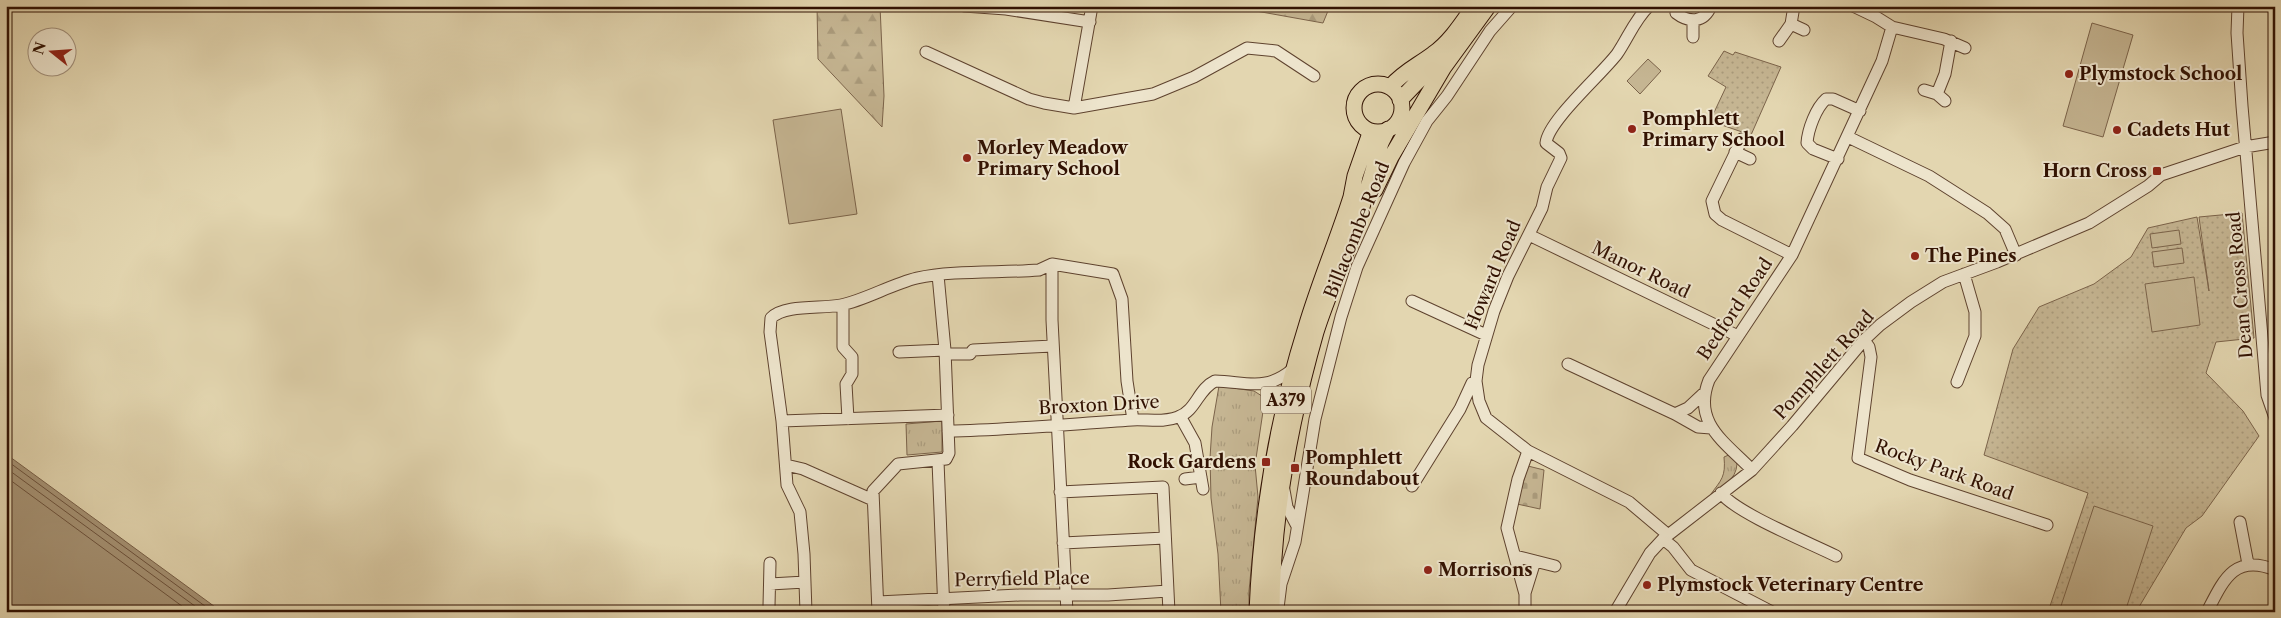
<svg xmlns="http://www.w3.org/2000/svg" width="2281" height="618" viewBox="0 0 2281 618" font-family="'Libre Caslon Text',serif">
<defs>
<pattern id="grass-tufts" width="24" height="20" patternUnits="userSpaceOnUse" patternTransform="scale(1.25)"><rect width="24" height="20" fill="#c5b592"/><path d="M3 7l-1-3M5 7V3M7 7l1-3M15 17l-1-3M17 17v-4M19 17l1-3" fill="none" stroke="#aa9b7c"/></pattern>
<pattern id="forest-firs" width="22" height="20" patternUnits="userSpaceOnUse" patternTransform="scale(1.25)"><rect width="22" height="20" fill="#c5b592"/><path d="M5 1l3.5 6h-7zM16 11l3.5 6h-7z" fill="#aa9b7c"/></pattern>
<pattern id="cemetery-stones" width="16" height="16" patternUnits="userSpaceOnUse" patternTransform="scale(1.25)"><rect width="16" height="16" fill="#c5b592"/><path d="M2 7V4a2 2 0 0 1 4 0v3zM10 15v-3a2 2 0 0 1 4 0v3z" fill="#aa9b7c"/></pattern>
<pattern id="park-dots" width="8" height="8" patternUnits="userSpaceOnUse" patternTransform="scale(1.25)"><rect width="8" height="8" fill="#c5b592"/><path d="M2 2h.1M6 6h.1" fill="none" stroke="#aa9b7c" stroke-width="1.8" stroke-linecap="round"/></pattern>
</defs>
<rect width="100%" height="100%" fill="#e3d6b0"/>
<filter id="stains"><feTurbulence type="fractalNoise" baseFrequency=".004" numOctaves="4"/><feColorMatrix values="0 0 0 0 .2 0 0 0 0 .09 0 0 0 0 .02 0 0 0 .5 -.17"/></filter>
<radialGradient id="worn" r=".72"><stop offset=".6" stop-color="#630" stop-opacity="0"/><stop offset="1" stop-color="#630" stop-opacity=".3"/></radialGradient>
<path fill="url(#grass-tufts)" stroke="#7b634a" d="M1219 386 1254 391 1265 398 1255 465 1258 497 1249 591V612H1221L1218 554 1211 498 1210 458 1212 427Z
M942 421V452L907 455 906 424Z
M1731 454 1737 464C1736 480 1723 486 1711 494 1721 480 1726 477 1724 457Z"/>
<path fill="url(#forest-firs)" stroke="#7b634a" d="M817 6H880L884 96 882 127 818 59Z
M1228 6H1330L1323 23Z"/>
<path fill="url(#cemetery-stones)" stroke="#7b634a" d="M1528 466 1544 470 1540 509 1517 504Z"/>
<path fill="url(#park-dots)" stroke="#7b634a" d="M1724 51 1733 55 1735 52 1781 67 1751 135 1710 121 1726 87 1708 76Z
M2242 213 2254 338 2216 342 2206 373 2243 411 2259 436 2202 516 2186 528 2136 612H2048L2088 493 1984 455 2013 349 2039 307 2094 284 2131 257 2148 228 2197 217 2209 291 2199 217Z"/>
<path fill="#c5b592" stroke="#7b634a" d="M2092 23 2133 35 2103 137 2063 126Z
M1648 59 1661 71 1640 94 1627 81Z
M841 109 857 214 789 224 773 120Z
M2179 230 2181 244 2152 248 2150 234Z
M2182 248 2184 263 2154 267 2152 252Z
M2194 277 2200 325 2152 332 2145 284Z
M2094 506 2153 526 2125 612H2059Z"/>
<path fill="#a69375" stroke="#775f47" d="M6 454 222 612H6Z"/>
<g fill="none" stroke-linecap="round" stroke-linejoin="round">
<path stroke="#6c523c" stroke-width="1" d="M6 460 213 612
M6 468 203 612
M6 477 190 612"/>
<defs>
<path id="minor" d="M964 6 1006 9 1090 22
M1649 6C1635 19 1628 38 1617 54 1601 75 1548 121 1546 143L1559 153 1561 158 1547 187 1542 208 1508 276 1494 311 1478 365 1476 381 1479 401 1486 418 1528 451 1629 502 1667 534
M1853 6 1876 17 1892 27 1944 39 1965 48
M2238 6 2237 33 2242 106 2267 395 2275 418
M1676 13C1689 23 1704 23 1711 6
M1791 24 1804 30
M1693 37V21
M1779 41 1791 24 1794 6
M926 52 1029 99 1044 103 1074 108 1153 94 1194 77 1247 48 1276 51 1314 76
M1924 90 1937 94 1945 101
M1937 94 1945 74 1951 41
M1074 108 1092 6
M1848 137 1929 176 1987 213 2005 229 2016 255
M1742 139 1712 201 1715 214 1722 220 1792 255
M1735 152 1750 159
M1838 159 1813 149 1807 143C1808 129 1816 108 1826 99H1833L1860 111
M1529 235 1738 336
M1052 264V320L1067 612
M1412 301 1486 335
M843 305V347L852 357V374L846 384 848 419
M1864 340 1869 347 1871 357 1858 458 1910 480 2047 525
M899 352 945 350
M945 354H970L973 350 1053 346
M1568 364 1675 414 1688 408 1703 394
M1957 382 1975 336V312L1964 274
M1266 384 1278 394 1283 411
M1675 414 1698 427 1711 428
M1180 416 1195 443 1203 489
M782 421 948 415
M948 431C1009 430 1071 424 1132 420 1147 419 1163 423 1178 417 1196 411 1198 389 1215 381 1247 382 1266 392 1293 369
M938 461 944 612
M786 465 803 469 873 500
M1752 470C1725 442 1692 423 1709 380L1792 255 1882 61 1892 27
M1185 479 1201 477
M1412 486 1460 409 1472 383 1476 381
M1284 490 1287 507 1297 526
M1060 492 1163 487 1169 612
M1721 493C1736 513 1810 543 1836 556
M2240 522 2248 564
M1663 539 1673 547 1691 570 1772 612
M1063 543 1165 538
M1515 556 1555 566
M770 584 805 582
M1525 593 1535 561
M878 602 1020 595H1108L1168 591
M769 606 770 563
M1278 608 1281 584 1295 542 1315 419 1341 317 1357 267 1404 163 1427 121 1447 96 1490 31 1512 6
M806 612 804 554 800 512 787 485 782 421 770 332 771 318C785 304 822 309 841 305 865 300 892 284 917 278 952 270 1002 273 1039 270L1052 264 1113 274 1122 299 1127 381 1133 420
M878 612 873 491 898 464 946 459 949 453 945 350 938 275
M1525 612V594L1507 528 1518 479 1528 451
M1615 612 1650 553 1663 539 1752 470 1792 426 1864 340 1880 325 1911 302 1943 282 1997 262 2089 223 2148 186 2161 175 2245 147 2275 142
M2207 612C2223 581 2234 553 2275 570"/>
<path id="major" d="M1354 108a24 24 0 1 1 48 0a24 24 0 1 1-48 0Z
M1390 87C1404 71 1417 66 1433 54 1450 42 1462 23 1474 6
M1400 100 1445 53
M1375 190 1391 157 1444 67 1487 8
M1257 612C1261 515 1277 419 1306 327 1319 283 1337 241 1351 197L1355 176 1369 136 1368 130
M1272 612C1272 517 1290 423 1316 332 1326 300 1340 269 1352 237 1363 206 1372 174 1381 143L1388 129"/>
</defs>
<use href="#minor" stroke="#5e422e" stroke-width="13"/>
<use href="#major" stroke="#311102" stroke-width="17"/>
<use href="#minor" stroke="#ede4cc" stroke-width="11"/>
<use href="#major" stroke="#e3d6b0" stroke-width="15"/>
</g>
<g fill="#8f2418" stroke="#ede4cc" stroke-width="2">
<circle cx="2069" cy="74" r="5"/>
<circle cx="1632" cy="129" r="5"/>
<circle cx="2117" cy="130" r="5"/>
<circle cx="967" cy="158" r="5"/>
<rect x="2152" y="166" width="10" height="10" rx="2.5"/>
<circle cx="1915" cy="256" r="5"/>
<rect x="1261" y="457" width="10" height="10" rx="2.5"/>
<rect x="1290" y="463" width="10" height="10" rx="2.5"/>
<circle cx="1428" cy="570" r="5"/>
<circle cx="1647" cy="585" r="5"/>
</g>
<g text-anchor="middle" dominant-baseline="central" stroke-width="4" stroke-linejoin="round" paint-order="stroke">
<rect fill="#ede4cc" stroke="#69503f" stroke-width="1" x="1261" y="386.5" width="50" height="27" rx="4"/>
<g font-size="16" font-weight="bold" fill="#311102">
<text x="1286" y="400">A379</text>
</g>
<g font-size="18" font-weight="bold" fill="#311102" stroke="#ede4cc" text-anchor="start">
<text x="2079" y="74">Plymstock School</text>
<text x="1642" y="119">Pomphlett<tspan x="1642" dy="21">Primary School</tspan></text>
<text x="2127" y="130">Cadets Hut</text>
<text x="977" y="148">Morley Meadow<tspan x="977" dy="21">Primary School</tspan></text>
<text x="2147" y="171" text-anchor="end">Horn Cross</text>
<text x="1925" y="256">The Pines</text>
<text x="1305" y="458">Pomphlett<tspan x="1305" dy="21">Roundabout</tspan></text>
<text x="1256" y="462" text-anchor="end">Rock Gardens</text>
<text x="1438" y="570">Morrisons</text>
<text x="1657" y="585">Plymstock Veterinary Centre</text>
</g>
<g font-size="18" fill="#311102" stroke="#ede4cc">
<text transform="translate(1357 230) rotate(-68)">Billacombe Road</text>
<text transform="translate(1641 270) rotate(26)">Manor Road</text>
<text transform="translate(1493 275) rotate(-67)">Howard Road</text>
<text transform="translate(2240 285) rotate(-95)">Dean Cross Road</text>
<text transform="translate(1735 309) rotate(-56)">Bedford Road</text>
<text transform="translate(1824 365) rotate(-48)">Pomphlett Road</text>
<text transform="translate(1099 405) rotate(-3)">Broxton Drive</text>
<text transform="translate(1944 470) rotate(20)">Rocky Park Road</text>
<text transform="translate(1022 579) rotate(-1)">Perryfield Place</text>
</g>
</g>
<rect width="2281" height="618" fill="none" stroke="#e3d6b0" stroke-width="25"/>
<rect x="8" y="8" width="2266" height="603" fill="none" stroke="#311102" stroke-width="2.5"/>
<rect x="12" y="12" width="2256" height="593" fill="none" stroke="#311102"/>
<g transform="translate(52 52) rotate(287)"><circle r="24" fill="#ede4cc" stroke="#a2907b"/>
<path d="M0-4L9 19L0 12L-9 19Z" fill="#8f2418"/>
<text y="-8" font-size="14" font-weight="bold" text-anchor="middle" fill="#311102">N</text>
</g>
<rect width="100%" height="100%" filter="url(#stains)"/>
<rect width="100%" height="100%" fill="url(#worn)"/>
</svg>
